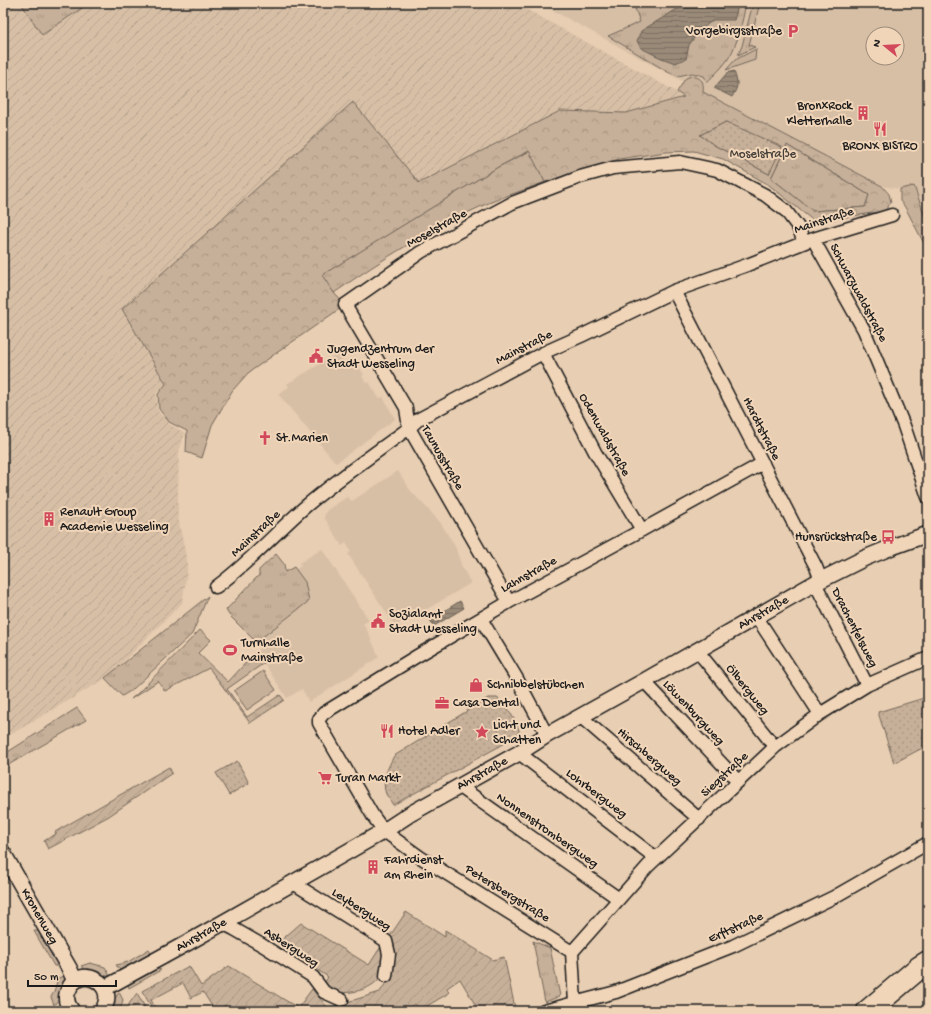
<svg xmlns="http://www.w3.org/2000/svg" width="931" height="1014" viewBox="0 0 931 1014" font-family="'Gochi Hand',sans-serif">
<defs>
<pattern id="industrial-furrows" width="10" height="10" patternUnits="userSpaceOnUse"><rect width="10" height="10" fill="#d7bfa6"/><path d="M-1 1l2-2M0 10L10 0M9 11l2-2" fill="none" stroke="#b8a48e"/></pattern>
<pattern id="grass-tufts" width="24" height="20" patternUnits="userSpaceOnUse"><rect width="24" height="20" fill="#c7b099"/><path d="M3 7l-1-3M5 7V3M7 7l1-3M15 17l-1-3M17 17v-4M19 17l1-3" fill="none" stroke="#aa9783"/></pattern>
<pattern id="forest-crowns" width="20" height="18" patternUnits="userSpaceOnUse"><rect width="20" height="18" fill="#c7b099"/><path d="M2 6a3 3 0 1 1 6 0M12 15a3 3 0 1 1 6 0" fill="none" stroke="#aa9783"/></pattern>
<pattern id="park-dots" width="8" height="8" patternUnits="userSpaceOnUse"><rect width="8" height="8" fill="#c7b099"/><path d="M2 2h.1M6 6h.1" fill="none" stroke="#aa9783" stroke-width="1.8" stroke-linecap="round"/></pattern>
<pattern id="garden-furrows" width="10" height="10" patternUnits="userSpaceOnUse"><rect width="10" height="10" fill="#c7b099"/><path d="M-1 1l2-2M0 10L10 0M9 11l2-2" fill="none" stroke="#aa9783"/></pattern>
<pattern id="water-rules" width="6" height="5" patternUnits="userSpaceOnUse"><rect width="6" height="5" fill="#9a8a78"/><path d="M0 2.5h6" fill="none" stroke="#7d7062"/></pattern>
</defs>
<rect width="100%" height="100%" fill="#e8ceb2"/>
<filter id="ink" filterUnits="userSpaceOnUse"><feTurbulence type="fractalNoise" baseFrequency=".025" numOctaves="2"/><feDisplacementMap in="SourceGraphic" scale="8" xChannelSelector="R" yChannelSelector="G"/><feConvolveMatrix kernelMatrix="1 2 1 2 8 2 1 2 1" color-interpolation-filters="sRGB"/></filter>
<g filter="url(#ink)">
<path fill="#d7bfa6" fill-rule="evenodd" d="M539 3H928V225L914 187 900 189 882 186 702 92ZM873 34H897V58H873Z
M338 353 344 362 349 360 352 365 356 362 364 375 362 376 366 383 369 382 379 398 383 397 395 419 336 463 278 394 289 387 287 384Z
M398 471 410 490 440 522 455 546 462 567 471 583 417 615 416 614 395 626 348 554 351 551 346 543 342 546 324 517 327 510 347 497 352 501Z
M322 549 369 620 363 624 368 632 379 657 367 665 309 702 302 689 287 698 264 663 255 653 261 647 229 615 226 610 259 575V570L276 554 284 564 286 572 294 567 296 569 301 566 299 563Z"/>
<path fill="url(#industrial-furrows)" d="M5 3H515L684 96 626 113 560 111 419 183 122 309 144 344 166 384 156 393 158 411 169 424 185 433 179 451 178 493V517L187 562V573L182 603 108 677 3 739V4Z"/>
<path fill="url(#grass-tufts)" stroke="#72665a" d="M21 3H88V4L42 35Z
M633 3H746C742 22 739 42 728 59 723 67 714 75 707 82L704 76 692 73 678 76 668 72 608 36 640 22Z
M753 3H760L749 45 755 47 738 55 742 46Z
M756 49 755 60 726 70 735 60Z
M787 145 869 195 865 207 813 211 771 178Z
M530 151 545 182C525 190 504 196 484 205 431 229 382 259 334 293L321 275 498 167Z
M914 186 928 225V251L905 207 900 201V189Z
M276 554 284 564 285 572 294 567 305 582 309 601 256 642 229 615 226 610 259 575V570Z
M208 596 192 634 132 690 122 696 105 678Z
M200 630 211 640 198 653 228 682 255 653 264 663 227 689 247 717 280 695 284 700 250 723 209 668 165 691 158 681 131 699 137 694Z
M77 708 86 720 3 768V755Z
M34 931H38L59 966H54Z
M533 941 550 948 560 996 545 1002Z
M149 949 152 954 120 970 116 965 128 962Z
M90 963 105 967 110 976C98 976 89 975 81 966Z
M157 969 161 970 129 988 128 985Z
M65 976C64 988 63 996 54 1005L51 997 54 992 58 978Z
M119 992 123 1000 120 1011H109L113 1002Z"/>
<path fill="url(#forest-crowns)" stroke="#72665a" fill-rule="evenodd" d="M691 76C703 78 704 82 703 92L882 186 889 194 891 202 885 211 815 222 769 185 723 159 694 151 666 152 619 159 545 182 529 151 498 167 322 275 334 293 345 305 248 373 232 391 212 425 202 458 186 452 187 431 169 422 159 409 158 394 166 384 122 309 353 102 419 183 560 111 626 113 684 97 677 92 685 79 686 78ZM726 122 733 126 769 174 714 145 700 135ZM787 145 869 195 865 207 813 211 771 178Z"/>
<path fill="url(#park-dots)" stroke="#72665a" d="M726 122 782 147 769 174 714 145 700 135Z
M488 698H497L505 704 517 724 519 730 518 736 393 805C391 801 388 798 386 794 381 781 388 767 394 756Z
M924 698 928 711V745L894 763 878 712Z
M237 761 249 783 229 795 216 773Z"/>
<path fill="url(#garden-furrows)" stroke="#72665a" d="M169 767 172 773 109 816 48 849 44 841 56 834 55 832Z
M406 912 445 937V930L493 960 504 957 515 1008 502 1011H479L460 979 447 988 449 993 420 1010 415 1004 403 1011H228L225 1005 215 1011 203 992 191 998 183 983 151 1000 157 1011H154L142 991 189 966 201 986 229 966 298 1008 312 989 328 1008 380 992 389 978 393 950 390 936Z
M301 923 369 965 382 945 384 948C384 955 385 964 383 971 379 988 350 996 335 991 331 989 327 986 324 984L328 977 278 943Z
M137 993 147 1011H128L129 1004Z"/>
<path fill="#c7b099" stroke="#72665a" d="M263 671 276 690 247 710 234 691Z"/>
<path fill="url(#water-rules)" stroke="#685e53" d="M687 3H739L734 20H713L699 31 689 45 686 59 675 63 659 57 641 48 637 41 641 31Z
M734 71C738 84 739 85 732 97L714 88 727 73Z
M460 601 464 608 434 626 430 620Z"/>
<g fill="none" stroke-linecap="round" stroke-linejoin="round">
<defs>
<path id="minor" d="M813 239 864 330 904 426 928 497
M674 291 816 567 821 580
M543 353 595 452 642 530
M815 583 867 685
M216 587C249 563 276 532 306 506 339 478 374 454 409 428L419 419 543 353 581 336 674 291 747 265 813 239 892 215
M509 602 409 428 406 408 345 305 421 252 512 203 580 177 613 168 680 162 717 170 765 195 786 211 798 227 804 242
M756 616 820 714
M481 619 516 677 547 735
M697 651 704 659 775 747
M644 681 738 781
M581 717 699 819
M519 753 656 858
M459 786 619 899
M293 883 386 941 389 954 386 976
M222 923 234 929 262 945 313 977 324 992 342 1000
M572 952 648 866 775 747 820 714 867 685 928 658
M575 1003 572 952 420 857 384 831 373 816 319 723V719L324 713 417 656 509 602 642 530 763 463
M544 1011 616 992 733 946 834 897 928 843"/>
<g id="tertiary">
<path id="s1" d="M3 853 69 968 75 981"/>
<path id="s2" d="M105 988 189 942 384 831 410 814 519 753 547 735 644 681 815 583 865 558 892 547 928 534"/>
<path d="M72 1011C67 1005 65 998 68 991 78 962 121 984 102 1011"/>
</g>
<path id="motorway" d="M868 1011 920 967 928 962"/>
</defs>
<use href="#minor" stroke="#1c1c1c" stroke-width="15"/>
<use href="#tertiary" stroke="#1c1c1c" stroke-width="18"/>
<use href="#motorway" stroke="#1c1c1c" stroke-width="25"/>
<use href="#minor" stroke="#f1d5b8" stroke-width="12"/>
<use href="#tertiary" stroke="#f1d5b8" stroke-width="15"/>
<use href="#motorway" stroke="#f1d5b8" stroke-width="22"/>
</g>
</g>
<defs>
<symbol id="parking-bare" viewBox="-9 -9 18 18"><path d="M-3.5-5.5H1a3.5 3.5 0 0 1 0 7H-1V5.5H-3.5ZM-1-3.4V-.6H.8a1.4 1.4 0 0 0 0-2.8Z" fill="#d1495b" stroke="#f1d5b8" stroke-width="2.5" paint-order="stroke"/></symbol>
<symbol id="building-bare" viewBox="-9 -9 18 18"><path d="M-4-6H4V6H1V3H-1V6H-4ZM-2.5-4.3h1.7v1.8h-1.7ZM.8-4.3h1.7v1.8H.8ZM-2.5-1h1.7V.8h-1.7ZM.8-1h1.7V.8H.8Z" fill="#d1495b" stroke="#f1d5b8" stroke-width="2.5" paint-order="stroke"/></symbol>
<symbol id="restaurant-bare" viewBox="-9 -9 18 18"><path d="M-5-6h1v4h1v-4h1v4h1v-4h1v5L-1.5 .5V6h-2V.5L-5-1ZM5-6V6H3V1.5H1.5Q1.5-4 5-6Z" fill="#d1495b" stroke="#f1d5b8" stroke-width="2.5" paint-order="stroke"/></symbol>
<symbol id="civic-bare" viewBox="-9 -9 18 18"><path d="M-.6-6.5H3V-4.5H.6V-3L4-1V1h2V6H-6V1h2V-1L-.6-3ZM-1.2 2.5V6h2.4V2.5Z" fill="#d1495b" stroke="#f1d5b8" stroke-width="2.5" paint-order="stroke"/></symbol>
<symbol id="church-bare" viewBox="-9 -9 18 18"><path d="M-1.2-6h2.4v3.5h3.3v2.4h-3.3V6h-2.4V-.1h-3.3v-2.4h3.3Z" fill="#d1495b" stroke="#f1d5b8" stroke-width="2.5" paint-order="stroke"/></symbol>
<symbol id="bus-bare" viewBox="-9 -9 18 18"><path d="M-5-6H5V4H4V6H2V4H-2V6H-4V4H-5ZM-3.5-4V0h7V-4ZM-3.5 1.2v1.5H-2V1.2ZM2 1.2v1.5H3.5V1.2Z" fill="#d1495b" stroke="#f1d5b8" stroke-width="2.5" paint-order="stroke"/></symbol>
<symbol id="stadium-bare" viewBox="-9 -9 18 18"><path d="M0-5a6.5 5 0 1 0 0 10a6.5 5 0 1 0 0-10ZM-3.5-1.8h7v3.6h-7Z" fill="#d1495b" stroke="#f1d5b8" stroke-width="2.5" paint-order="stroke"/></symbol>
<symbol id="shop-bare" viewBox="-9 -9 18 18"><path d="M-5-2.5h2.3a2.7 3.5 0 0 1 5.4 0H5L5.5 6h-11ZM-1.5-2.5h3a1.5 2.3 0 0 0-3 0Z" fill="#d1495b" stroke="#f1d5b8" stroke-width="2.5" paint-order="stroke"/></symbol>
<symbol id="office-bare" viewBox="-9 -9 18 18"><path d="M-6-3h4V-5.5h4V-3h4V5H-6ZM-1-4.5V-3h2v-1.5ZM-6 0V1H6V0Z" fill="#d1495b" stroke="#f1d5b8" stroke-width="2.5" paint-order="stroke"/></symbol>
<symbol id="sight-bare" viewBox="-9 -9 18 18"><path d="M0-6L1.8-2.2L6-1.7L2.9 1.2L3.7 5.4L0 3.3L-3.7 5.4L-2.9 1.2L-6-1.7L-1.8-2.2Z" fill="#d1495b" stroke="#f1d5b8" stroke-width="2.5" paint-order="stroke"/></symbol>
<symbol id="supermarket-bare" viewBox="-9 -9 18 18"><path d="M-6-5.5h2.5l.6 2H6L4.5 2H-2.5L-4.4-4H-6ZM-1.5 3.2a1.3 1.3 0 1 0 .1 0ZM3 3.2a1.3 1.3 0 1 0 .1 0Z" fill="#d1495b" stroke="#f1d5b8" stroke-width="2.5" paint-order="stroke"/></symbol>
</defs>
<g fill-rule="evenodd">
<use href="#parking-bare" x="783" y="21" width="20" height="20"/>
<use href="#building-bare" x="853" y="103" width="20" height="20"/>
<use href="#restaurant-bare" x="870" y="119" width="20" height="20"/>
<use href="#civic-bare" x="306" y="346" width="20" height="20"/>
<use href="#church-bare" x="255" y="428" width="20" height="20"/>
<use href="#building-bare" x="39" y="509" width="20" height="20"/>
<use href="#bus-bare" x="878" y="527" width="20" height="20"/>
<use href="#civic-bare" x="368" y="611" width="20" height="20"/>
<use href="#stadium-bare" x="220" y="640" width="20" height="20"/>
<use href="#shop-bare" x="466" y="675" width="20" height="20"/>
<use href="#office-bare" x="432" y="693" width="20" height="20"/>
<use href="#restaurant-bare" x="377" y="721" width="20" height="20"/>
<use href="#sight-bare" x="472" y="722" width="20" height="20"/>
<use href="#supermarket-bare" x="315" y="768" width="20" height="20"/>
<use href="#building-bare" x="363" y="857" width="20" height="20"/>
</g>
<g text-anchor="middle" dominant-baseline="central" stroke-width="4" stroke-linejoin="round" paint-order="stroke">
<g font-size="13" fill="#1c1c1c" stroke="#f1d5b8" text-anchor="start">
<text x="782" y="31" text-anchor="end">Vorgebirgsstraße</text>
<text x="852" y="106" text-anchor="end">BronxRock<tspan x="852" dy="15">Kletterhalle</tspan></text>
<text x="880" y="146" text-anchor="middle">BRONX BISTRO</text>
<text x="327" y="349">Jugendzentrum der<tspan x="327" dy="15">Stadt Wesseling</tspan></text>
<text x="276" y="438">St.Marien</text>
<text x="60" y="512">Renault Group<tspan x="60" dy="15">Academie Wesseling</tspan></text>
<text x="877" y="537" text-anchor="end">Hunsrückstraße</text>
<text x="389" y="614">Sozialamt<tspan x="389" dy="15">Stadt Wesseling</tspan></text>
<text x="241" y="643">Turnhalle<tspan x="241" dy="15">Mainstraße</tspan></text>
<text x="487" y="685">Schnibbelstübchen</text>
<text x="453" y="703">Casa Dental</text>
<text x="493" y="725">Licht und<tspan x="493" dy="15">Schatten</tspan></text>
<text x="398" y="731">Hotel Adler</text>
<text x="336" y="778">Turan Markt</text>
<text x="384" y="860">Fahrdienst<tspan x="384" dy="15">am Rhein</tspan></text>
</g>
<g font-size="13" fill="#47413b" stroke="#f1d5b8">
<text x="763" y="154">Moselstraße</text>
</g>
<g font-size="13" fill="#1c1c1c" stroke="#f1d5b8">
<text transform="translate(824 221) rotate(-18)">Mainstraße</text>
<text transform="translate(437 229) rotate(-29)">Moselstraße</text>
<text transform="translate(858 293) rotate(62)">Schwarzwaldstraße</text>
<text transform="translate(524 348) rotate(-27)">Mainstraße</text>
<text transform="translate(761 429) rotate(63)">Hardtstraße</text>
<text transform="translate(604 435) rotate(61)">Odenwaldstraße</text>
<text transform="translate(442 458) rotate(60)">Taunusstraße</text>
<text transform="translate(256 534) rotate(-43)">Mainstraße</text>
<text transform="translate(529 575) rotate(-29)">Lahnstraße</text>
<text stroke="none"><textPath href="#s2" startOffset="758">Ahrstraße</textPath></text>
<text transform="translate(854 628) rotate(63)">Drachenfelsweg</text>
<text transform="translate(747 690) rotate(51)">Ölbergweg</text>
<text transform="translate(693 713) rotate(47)">Löwenburgweg</text>
<text transform="translate(649 757) rotate(41)">Hirschbergweg</text>
<text stroke="none"><textPath href="#s2" startOffset="434">Ahrstraße</textPath></text>
<text transform="translate(725 775) rotate(-43)">Siegstraße</text>
<text transform="translate(596 794) rotate(37)">Lohrbergweg</text>
<text transform="translate(547 831) rotate(35)">Nonnenstrombergweg</text>
<text transform="translate(507 894) rotate(32)">Petersbergstraße</text>
<text transform="translate(361 910) rotate(33)">Leybergweg</text>
<text stroke="none"><textPath href="#s1" startOffset="73">Kronenweg</textPath></text>
<text transform="translate(736 928) rotate(-24)">Erftstraße</text>
<text stroke="none"><textPath href="#s2" startOffset="110">Ahrstraße</textPath></text>
<text transform="translate(291 948) rotate(33)">Asbergweg</text>
</g>
</g>
<rect width="931" height="1014" fill="none" stroke="#f1d5b8" stroke-width="16"/>
<rect x="8" y="8" width="915" height="998" fill="none" stroke="#1c1c1c" stroke-width="1.5" filter="url(#ink)"/>
<g transform="translate(885 46) rotate(288)"><circle r="19" fill="#f1d5b8" stroke="#9c8b7a"/>
<path d="M0-3L7 15L0 10L-7 15Z" fill="#d1495b"/>
<text y="-6" font-size="11" font-weight="bold" text-anchor="middle" fill="#1c1c1c">N</text>
</g>
<path d="M28 980v6h88v-6" fill="none" stroke="#1c1c1c" stroke-width="2"/>
<text x="34" y="980" font-size="12" fill="#1c1c1c" stroke="#f1d5b8" stroke-width="3" paint-order="stroke">50 m</text>
</svg>
